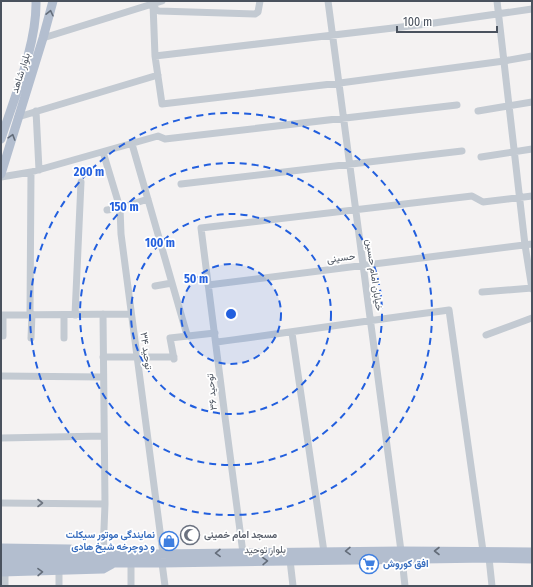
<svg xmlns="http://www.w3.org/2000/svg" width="533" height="587" viewBox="0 0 533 587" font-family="'Fira Sans Condensed',Vazirmatn,sans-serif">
<rect width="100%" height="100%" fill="#f4f2f2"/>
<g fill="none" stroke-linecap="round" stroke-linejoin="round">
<path stroke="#c3cad2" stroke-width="7" d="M328 1 401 551
M497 1 525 245 532 289
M153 4 155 56 162 104 340 83 504 61 532 56
M154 5 156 10 159 11 255 14 258 12 260 1
M43 38 162 1
M155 56 427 24 532 9
M36 111 39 170
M478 111 532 102
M18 117 158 75
M132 144 187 335
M103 152 120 208 121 234 163 554
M481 157 532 149
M1 177 31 172 158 136 165 139 457 105
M181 184 462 151
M107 210 120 208 148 199
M208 285 532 244
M155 286 172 283
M482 292 532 288
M30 314 31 172
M103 314 105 504 103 554
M1 315 131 314
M75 315 81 182
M292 333 324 552
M486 335 532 318
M3 336V315
M31 338 32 314
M64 338V315
M217 342C294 332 371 320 449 310L483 551
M103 357H174
M174 359 170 338 215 333
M1 376 103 377
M1 438 104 436
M1 503 105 504
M243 553 225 417 201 228 472 196 483 202 532 196
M489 558 492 586
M402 559 405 586
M290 560 293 586
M131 563V586
M162 563 165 586
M59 571V586
M5 572V586"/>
<path stroke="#b3becf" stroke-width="9" d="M1 139C14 98 37 44 36 1
M1 174 43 38 53 1
M1 548 70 549
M1 556 401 551 532 552
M1 563H162L489 558 532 559
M1 572 103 569 112 564"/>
</g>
<defs><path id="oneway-chevron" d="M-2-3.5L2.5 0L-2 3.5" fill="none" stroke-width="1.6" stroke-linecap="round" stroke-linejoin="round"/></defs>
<g stroke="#646d7a">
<use href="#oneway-chevron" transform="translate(50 13) rotate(-77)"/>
<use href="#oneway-chevron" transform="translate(12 137) rotate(-73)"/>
<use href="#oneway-chevron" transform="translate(348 551) rotate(179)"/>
<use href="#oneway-chevron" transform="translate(437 551) rotate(-180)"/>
<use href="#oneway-chevron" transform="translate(218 553) rotate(179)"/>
<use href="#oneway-chevron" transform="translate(265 561) rotate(-1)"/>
<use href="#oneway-chevron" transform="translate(40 572) rotate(-1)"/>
</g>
<use stroke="#6e7681" href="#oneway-chevron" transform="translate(40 503)"/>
<circle cx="231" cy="314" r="50" fill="#225fde" fill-opacity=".12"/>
<g fill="none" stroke="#225fde" stroke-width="2" stroke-dasharray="7 5">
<circle cx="231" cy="314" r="50"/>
<circle cx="231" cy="314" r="100"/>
<circle cx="231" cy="314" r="151"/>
<circle cx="231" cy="314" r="201"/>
</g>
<defs>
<symbol id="mosque-ring" viewBox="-11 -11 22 22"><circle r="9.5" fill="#fff" stroke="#6b7280" stroke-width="1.5"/><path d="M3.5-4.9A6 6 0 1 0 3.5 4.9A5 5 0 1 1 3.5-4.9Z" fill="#6b7280"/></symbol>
<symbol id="shop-ring" viewBox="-11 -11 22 22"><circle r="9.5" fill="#fff" stroke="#3f7fe0" stroke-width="1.5"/><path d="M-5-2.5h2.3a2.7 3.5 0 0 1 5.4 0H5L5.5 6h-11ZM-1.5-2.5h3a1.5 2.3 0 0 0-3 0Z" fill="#3f7fe0"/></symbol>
<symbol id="supermarket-ring" viewBox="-11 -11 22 22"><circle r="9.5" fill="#fff" stroke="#3f7fe0" stroke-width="1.5"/><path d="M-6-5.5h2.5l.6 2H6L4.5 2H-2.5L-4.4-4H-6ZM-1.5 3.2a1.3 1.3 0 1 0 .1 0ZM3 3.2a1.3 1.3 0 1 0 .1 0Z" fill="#3f7fe0"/></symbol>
</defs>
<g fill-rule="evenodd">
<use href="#mosque-ring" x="179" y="524" width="22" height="22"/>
<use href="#shop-ring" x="158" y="530" width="22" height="22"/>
<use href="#supermarket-ring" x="358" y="553" width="22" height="22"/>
</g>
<g text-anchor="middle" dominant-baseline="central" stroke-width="3.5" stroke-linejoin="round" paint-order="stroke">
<g font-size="10" fill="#4a525e" stroke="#fff">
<text transform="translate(21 73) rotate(-72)">بلوار شاهد</text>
<text transform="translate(341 258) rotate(-7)">حسینی</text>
<text transform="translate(374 275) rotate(82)">خیابان امام حسین</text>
<text transform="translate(146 351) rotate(82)">توحید ۳۴</text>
<text transform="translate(212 392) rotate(-96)">توحید ۳۶</text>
<text transform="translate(265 550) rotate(-1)">بلوار توحید</text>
</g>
<g font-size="10" font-weight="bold" fill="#366cbe" stroke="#fff" text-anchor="end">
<text x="155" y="535">نمایندگی موتور سیکلت<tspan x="155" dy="12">و دوچرخه شیخ هادی</tspan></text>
<text x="383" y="564" text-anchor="start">افق کوروش</text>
</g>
<g font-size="10" font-weight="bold" fill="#5b616d" stroke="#fff" text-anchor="start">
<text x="204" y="535">مسجد امام خمینی</text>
</g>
</g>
<circle cx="231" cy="314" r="6" fill="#225fde" stroke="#fff" stroke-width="2"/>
<g font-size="12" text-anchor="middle" font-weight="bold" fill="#225fde" stroke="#fff" stroke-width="3.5" stroke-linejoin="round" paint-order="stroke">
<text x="89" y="176">200 m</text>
<text x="124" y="211">150 m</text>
<text x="160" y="247">100 m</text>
<text x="196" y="283">50 m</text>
</g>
<rect width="533" height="587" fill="none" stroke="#4a525e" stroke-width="4"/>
<path d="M397 26v6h100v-6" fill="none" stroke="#4a525e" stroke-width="2"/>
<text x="403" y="26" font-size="12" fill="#4a525e" stroke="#ffffff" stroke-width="3" paint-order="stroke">100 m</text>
</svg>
